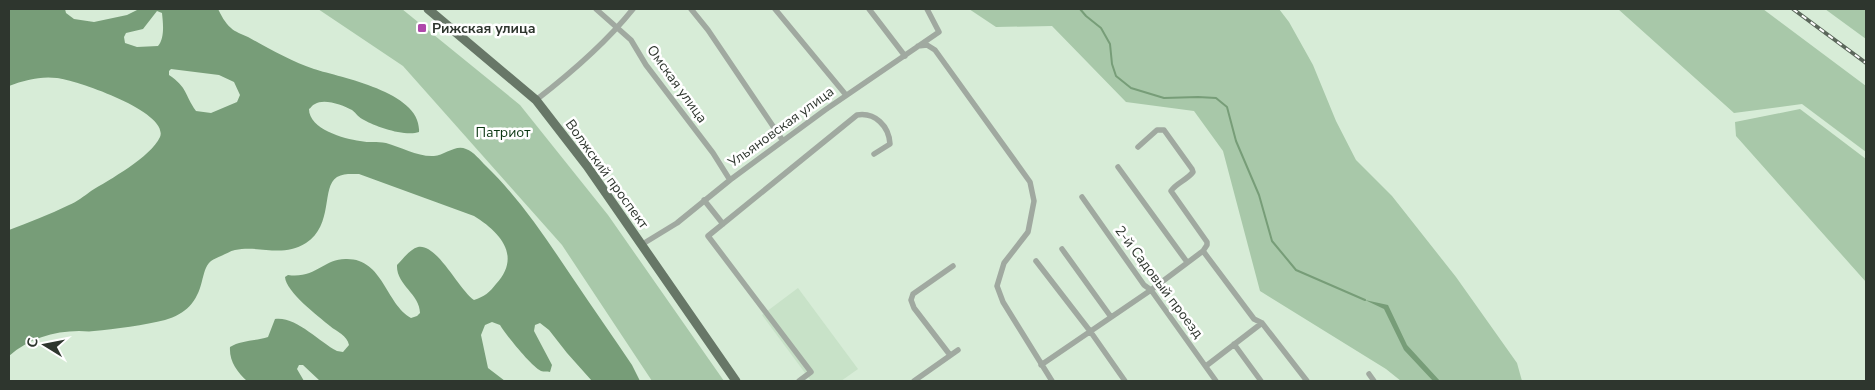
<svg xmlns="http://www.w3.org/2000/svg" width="1875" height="390" viewBox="0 0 1875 390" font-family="'Nunito Sans',sans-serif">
<rect width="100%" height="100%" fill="#d7ecd7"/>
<path fill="#c8e2c8" d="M798 288 858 369 841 381H811L762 315Z"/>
<path fill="#a8c8a9" d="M318 9H402L520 105 608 215 724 381H652L562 245 403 66Z
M969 9H1279L1289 22 1313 65 1336 121 1356 160 1392 196 1456 277 1517 363 1522 381H1401L1386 369 1260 291 1223 151 1194 111 1126 102 1052 26 996 27Z
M1618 9H1763L1866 86V152L1802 104 1734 113Z
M1825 9H1866V39Z
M1800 109 1866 159V282L1736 136 1735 122Z"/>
<path fill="#779d78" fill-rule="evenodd" d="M9 9H65L66 13 74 19 94 22 127 15 139 9H218C221 15 225 23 231 28 235 32 242 34 248 37 268 48 292 62 314 69 342 78 422 92 419 132 406 137 376 127 364 120 359 118 356 113 352 110 343 105 324 98 315 104 312 105 311 108 309 109 309 129 344 139 360 141 369 143 377 141 386 143 401 147 418 157 434 156 445 155 456 144 466 149 474 152 480 160 486 166 521 200 547 240 574 280 593 308 613 337 632 365L640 381H592L567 353 549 330 540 323 535 325 534 331 552 365 550 372C547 371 544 372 541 371 531 366 506 335 500 325L492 322 485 325 481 335 488 368 505 381H320L303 365H299L297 369 304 381H247C237 372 229 361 230 347 241 340 256 341 268 337L275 319C296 316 319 342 337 351L343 352 349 345C347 335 337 332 330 326 318 316 286 292 285 277L288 275C316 279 324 258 347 259 383 259 386 304 411 318L417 316 420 313C420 294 396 285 397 265 403 259 410 249 418 247 437 243 459 290 474 300 484 297 490 292 496 284 522 256 500 232 474 216L359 174C352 174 344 173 337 177 321 187 334 225 306 243 282 258 260 245 235 250 230 251 226 254 221 256 218 257 214 259 211 261 205 266 204 274 202 281 197 302 186 314 165 320 146 325 114 329 94 331 89 332 84 331 79 331 53 331 28 339 9 356V230C29 222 49 215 69 205 77 202 84 196 91 191 109 180 151 157 160 137 170 112 76 80 57 78 40 76 25 80 9 86ZM157 11 162 13C163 23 165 38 158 46L137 47 125 43 124 37 126 33 143 29ZM171 69 219 75 234 82 240 95 237 102 211 113 196 111C184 94 188 88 169 75V71Z
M1365 300 1388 305 1407 345 1440 381H1433L1404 350 1384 309Z"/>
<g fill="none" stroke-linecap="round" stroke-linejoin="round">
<path stroke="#779d78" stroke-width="2" d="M1080 9 1086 16 1101 28 1110 44 1112 64 1116 76 1131 88 1164 98 1198 97 1216 98 1227 107 1236 141 1259 195 1272 241 1296 270 1365 300"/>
<path stroke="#a0a9a0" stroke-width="5.5" d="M596 9 631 40 646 65 713 153 730 180
M691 9 708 30 783 141
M775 9 846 95
M869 9 905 56
M918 46 927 45 935 50 1030 182 1034 201 1028 232 1004 263 997 286 1003 302 1052 381
M536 100C571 73 605 44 633 9
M1118 167 1187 262
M1082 197 1144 285 1151 290 1216 381
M704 200 723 224
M641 245 677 223 730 180 825 110 939 32 927 9
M1062 249 1111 317
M1203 251 1254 319 1262 323 1307 381
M1036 261 1090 331 1125 381
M1234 344 1261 381
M950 355 914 308 911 300 913 294 953 266
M1041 365 1151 290 1203 251 1207 245V242L1171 191C1176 183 1187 180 1193 172L1192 169 1164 130H1157L1138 147
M1206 366 1262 323
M1369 374 1374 381
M799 381 811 372 708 236 857 115C875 112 889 126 890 144L874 154
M914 381 958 350"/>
<path stroke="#677767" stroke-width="9" d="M428 9 536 100 587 166 736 381"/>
<defs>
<path id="rail" d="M1793 9 1866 63"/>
</defs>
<use href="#rail" stroke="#5b675b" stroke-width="4"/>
<use href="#rail" stroke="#fff" stroke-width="2" stroke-dasharray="5.5" stroke-linecap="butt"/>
</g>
<rect fill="#af48ab" stroke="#fff" stroke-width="2" x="417" y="23" width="10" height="10" rx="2.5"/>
<g text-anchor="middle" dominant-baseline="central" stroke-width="5" stroke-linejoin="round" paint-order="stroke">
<g font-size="14" font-weight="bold" fill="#2e362e" stroke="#fff" text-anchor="start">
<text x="432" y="28">Рижская улица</text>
</g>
<g font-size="14" fill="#2e362e" stroke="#fff">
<text transform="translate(677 84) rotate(54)">Омская улица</text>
<text transform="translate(781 127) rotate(-36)">Ульяновская улица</text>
<text transform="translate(607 174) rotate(54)">Волжский проспект</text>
<text transform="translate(1159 282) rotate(53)">2-й Садовый проезд</text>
</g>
<g font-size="14" fill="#0c3812" stroke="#fff">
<text x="503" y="132">Патриот</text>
</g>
</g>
<rect width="1875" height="390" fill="none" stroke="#2e362e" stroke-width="20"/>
<g transform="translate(45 345) rotate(280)" stroke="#ffffff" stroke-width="4" paint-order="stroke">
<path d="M0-4L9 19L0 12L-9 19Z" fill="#2e362e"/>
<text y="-8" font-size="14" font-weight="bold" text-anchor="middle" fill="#2e362e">С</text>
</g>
</svg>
